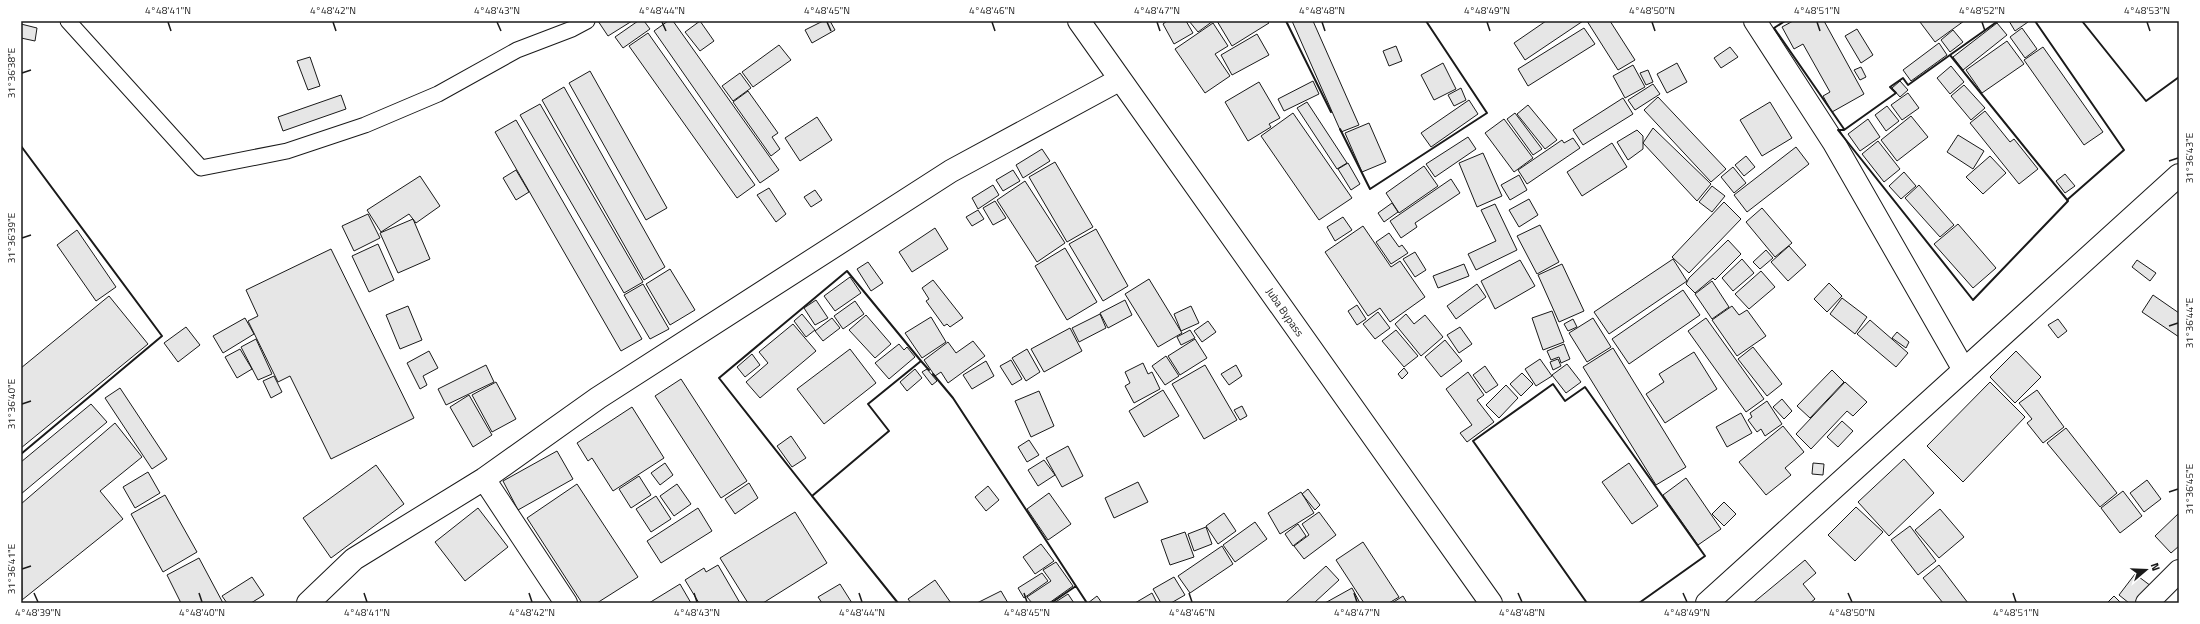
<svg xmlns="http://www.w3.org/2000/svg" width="2200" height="624" viewBox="0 0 2200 624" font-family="'Titillium Web',sans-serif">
<rect width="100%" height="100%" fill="#fff"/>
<path fill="#e6e6e6" stroke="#1a1a1a" d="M598 21H632L608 36Z
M638 21H644L650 29 623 48 615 37Z
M668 21H673L779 170 760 183 654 31Z
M700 21 714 41 700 51 685 32Z
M823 21H830L835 30 812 43 805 30Z
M1167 21H1186L1193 33 1174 44 1163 24Z
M1189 21H1213L1198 32Z
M1217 21H1267L1269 23 1232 46Z
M1292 21H1313L1359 125 1341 132Z
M1546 21H1583L1525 60 1514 43Z
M1587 21H1610L1635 60 1618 70Z
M1793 21H1824L1864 94 1832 112 1823 96 1830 92 1803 44 1794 49 1782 27Z
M1922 21H1964L1935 42 1920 22Z
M2009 21H2027L2028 22 2015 31Z
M1213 23 1228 46 1215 54 1230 76 1205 93 1175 49Z
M1997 23 2007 35 1963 70 1953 57Z
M21 24 37 28 35 41 21 38Z
M1584 28 1595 44 1528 86 1518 69Z
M2022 28 2037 49 2025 58 2010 37Z
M1857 29 1873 55 1861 63 1845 36Z
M1953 30 1963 42 1950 52 1941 40Z
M648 33 755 185 737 198 629 46Z
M1257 34 1269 55 1232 75 1221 55Z
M2007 41 2024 64 1982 93 1966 70Z
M1939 43 1947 55 1911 81 1903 70Z
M779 45 791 60 753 87 742 72Z
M1396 46 1402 61 1389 66 1383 51Z
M1730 47 1738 57 1721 68 1714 58Z
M2043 47 2103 132 2084 145 2024 60Z
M310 57 320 86 308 90 297 61Z
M1443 63 1456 89 1434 100 1421 75Z
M1677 63 1687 82 1667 93 1657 74Z
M1633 65 1645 87 1625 98 1613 76Z
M1951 66 1964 82 1950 94 1937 78Z
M1861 67 1866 77 1860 80 1854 70Z
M1648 70 1653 82 1646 85 1640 73Z
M590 71 667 208 646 220 569 83Z
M740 73 751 88 733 101 722 86Z
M1313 81 1319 94 1284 111 1278 99Z
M1900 81 1908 90 1900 97 1892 88Z
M1259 82 1280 118 1269 124 1271 127 1248 141 1225 102Z
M1653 84 1660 94 1635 110 1628 100Z
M1964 85 1985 108 1971 120 1951 96Z
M564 87 665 267 644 280 542 100Z
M1461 88 1466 100 1454 106 1448 95Z
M748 91 778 133 772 137 780 149 771 156 733 102Z
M1908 93 1919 108 1902 120 1891 105Z
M341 95 346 109 283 131 278 117Z
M1658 97 1726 169 1711 182 1644 110Z
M1623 98 1633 114 1583 145 1573 130Z
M1469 100 1478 114 1431 147 1421 133Z
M1307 102 1347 163 1337 169 1297 108Z
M1770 102 1792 138 1762 156 1740 120Z
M540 104 643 282 624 293 520 115Z
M1528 105 1557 140 1545 149 1517 114Z
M1887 106 1899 121 1886 131 1875 115Z
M1985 111 2010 142 2014 139 2038 169 2019 184 1970 123Z
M1293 113 1352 198 1319 220 1261 136Z
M1515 113 1542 149 1533 155 1507 119Z
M1911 116 1928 137 1897 161 1881 140Z
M817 117 832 140 800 161 785 138Z
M1504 119 1533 158 1514 172 1485 133Z
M1868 119 1880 137 1860 151 1848 134Z
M516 120 642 339 621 351 495 132Z
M1369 123 1386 162 1362 172 1345 133Z
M1653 128 1711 184 1697 201 1643 143Z
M1637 130 1643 136V149L1628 160 1617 142Z
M1958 135 1984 151 1973 169 1947 152Z
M1468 137 1476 149 1435 177 1426 164Z
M1573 138 1580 148 1527 184 1518 170 1562 140 1564 143Z
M1878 141 1900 169 1884 182 1862 154Z
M1612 143 1627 167 1582 196 1567 172Z
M1796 147 1809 164 1747 212 1734 195Z
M1042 149 1050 161 1023 178 1016 165Z
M1483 153 1502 196 1477 207 1459 163Z
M1746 156 1755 167 1744 176 1735 165Z
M1990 156 2006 173 1983 194 1966 177Z
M1055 162 1093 227 1067 242 1029 177Z
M1348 163 1360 184 1351 190 1338 169Z
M1424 166 1438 186 1399 213 1386 193Z
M1733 167 1746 183 1734 193 1721 177Z
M516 170 529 192 516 200 503 178Z
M1013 170 1020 181 1003 191 996 180Z
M1904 172 1916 186 1901 199 1889 186Z
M2065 174 2075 186 2065 193 2056 181Z
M1519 175 1527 190 1510 200 1501 185Z
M420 176 440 206 416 223 409 214 381 232 367 210Z
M1451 179 1460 193 1415 223 1417 227 1401 238 1390 221Z
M1025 181 1065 243 1037 262 997 200Z
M993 185 999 195 978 209 972 198Z
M1919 185 1954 225 1940 237 1905 198Z
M1712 186 1725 196 1712 212 1699 202Z
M769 188 786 214 776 222 757 195Z
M815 190 822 200 811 207 804 197Z
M1529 199 1538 215 1519 227 1509 210Z
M995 201 1006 218 993 225 983 208Z
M1724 202 1741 219 1689 273 1672 257Z
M1392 203 1398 212 1384 222 1378 213Z
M1495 204 1517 250 1476 270 1468 254 1496 241 1481 210Z
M1762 208 1792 243 1775 257 1746 222Z
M978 210 984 219 972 226 966 217Z
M368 214 380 238 354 251 342 226Z
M1343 217 1352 230 1335 241 1327 227Z
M413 219 430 259 398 273 380 233Z
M1958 224 1996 268 1973 288 1934 244Z
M1540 225 1559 262 1537 274 1517 236Z
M1363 226 1391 267 1400 261 1425 297 1390 322 1380 308 1368 316 1325 252Z
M935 228 948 249 912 272 899 252Z
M1096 229 1128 286 1103 301 1069 244Z
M77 230 116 287 96 301 57 245Z
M1389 233 1399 247 1402 245 1408 253 1391 264 1376 242Z
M1728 240 1741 254 1715 280 1713 278 1695 293 1686 284 1689 278Z
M378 244 394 280 369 292 352 256Z
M1789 246 1806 265 1788 281 1771 262Z
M1065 248 1097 302 1067 320 1035 266Z
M331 249 414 418 331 459 290 376 278 382 248 321 258 316 246 290Z
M1766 250 1773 258 1760 269 1753 262Z
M1415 252 1426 270 1415 277 1403 259Z
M1673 259 1687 281 1609 334 1594 312Z
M1742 259 1754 273 1733 291 1722 278Z
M1520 260 1535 286 1495 309 1481 281Z
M2137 260 2156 273 2150 281 2132 267Z
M868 262 883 283 871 291 857 269Z
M1464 264 1469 276 1438 288 1433 276Z
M1562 264 1584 311 1559 322 1538 275Z
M670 269 695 310 670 325 646 284Z
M1761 271 1775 287 1749 309 1735 294Z
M850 277 861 293 835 311 824 296Z
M1149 279 1182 333 1158 347 1125 294Z
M933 280 963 318 950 327 947 324 944 326 926 301 929 299 922 288Z
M1712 281 1729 307 1712 319 1695 294Z
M1829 283 1842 296 1827 312 1814 299Z
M643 284 669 329 650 339 624 295Z
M1477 284 1486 297 1456 319 1447 306Z
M1683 290 1700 315 1629 364 1612 339Z
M2153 295 2179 313V337L2142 312Z
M109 296 148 344 21 448V368Z
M1842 298 1867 317 1855 334 1830 314Z
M816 300 828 318 815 325 804 308Z
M1125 300 1132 315 1108 328 1100 313Z
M855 301 864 314 843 329 834 316Z
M1357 305 1366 319 1357 325 1348 311Z
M408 306 422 340 400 349 386 315Z
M1191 306 1199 323 1181 331 1174 314Z
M1732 306 1739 315 1747 310 1766 336 1737 356 1712 320Z
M1552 311 1564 342 1543 350 1532 318Z
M1378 312 1390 328 1375 339 1363 324Z
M802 314 815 330 806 337 794 321Z
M1100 314 1106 328 1079 342 1072 328Z
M1406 314 1414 324 1425 315 1443 337 1421 356 1395 324Z
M866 315 891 344 875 358 849 330Z
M931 317 946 342 922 358 905 333Z
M245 318 254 334 223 353 213 336Z
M832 318 840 328 823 341 815 331Z
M1593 318 1611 347 1587 362 1569 333Z
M1706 318 1764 399 1746 412 1688 331Z
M1573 319 1577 327 1568 331 1564 324Z
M2058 319 2067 331 2058 338 2048 325Z
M1870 320 1908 353 1896 367 1857 334Z
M1208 321 1216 332 1202 342 1194 331Z
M793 324 816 351 760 398 746 382 768 363 759 352Z
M186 327 200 345 178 362 164 343Z
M1460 327 1472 344 1459 353 1447 335Z
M1070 328 1082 351 1044 372 1031 349Z
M1190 330 1195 338 1181 345 1177 337Z
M1396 330 1418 356 1404 367 1382 341Z
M1897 332 1909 342 1906 348 1892 338Z
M256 339 272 374 258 380 241 347Z
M1195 339 1207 358 1180 375 1168 356Z
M1445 340 1462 361 1441 377 1425 357Z
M973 341 985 356 948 383 941 372 935 376 924 360 948 342 956 353Z
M899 344 904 350 907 347 915 357 889 379 875 363Z
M1564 344 1570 359 1561 363 1559 357 1551 360 1547 351Z
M1753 347 1782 384 1767 396 1738 359Z
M1613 348 1686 467 1656 485 1583 367Z
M240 349 252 369 237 378 225 357Z
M850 349 876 383 824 424 797 389Z
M1027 349 1040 372 1026 381 1012 358Z
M429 351 438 368 423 376 427 385 420 389 407 363Z
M2016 351 2041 377 2015 403 1990 377Z
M1694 352 1717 389 1665 423 1646 394 1664 382 1659 374Z
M752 354 760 365 745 377 737 367Z
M1166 356 1179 376 1165 385 1152 366Z
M1540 359 1552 376 1536 386 1525 369Z
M1558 359 1561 366 1553 370 1550 362Z
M1011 360 1022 379 1012 385 1000 366Z
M986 361 994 376 972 389 963 375Z
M1143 363 1148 374 1152 372 1160 389 1134 403 1125 386 1130 383 1125 372Z
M1567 364 1581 382 1566 393 1552 375Z
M486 365 494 382 446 405 438 389Z
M1205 365 1237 420 1204 439 1172 384Z
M1236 365 1242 376 1229 385 1221 374Z
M1485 366 1498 385 1486 393 1473 375Z
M1404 368 1408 373 1402 379 1398 374Z
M915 369 922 378 907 391 900 382Z
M927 369 937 381 932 385 922 372Z
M1832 370 1844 382 1810 418 1797 406Z
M1468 372 1484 395 1477 400 1494 422 1467 442 1460 433 1472 425 1446 389Z
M1522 373 1533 384 1521 396 1510 384Z
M274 376 282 392 271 398 263 381Z
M681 379 747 481 721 498 655 396Z
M496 382 516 419 492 432 472 395Z
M1845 382 1867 402 1853 416 1847 411 1811 449 1796 434Z
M1990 382 2025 417 1963 482 1927 446Z
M1506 385 1518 398 1499 418 1486 405Z
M120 388 167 459 152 469 105 398Z
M1163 390 1179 416 1144 437 1129 411Z
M2037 390 2064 427 2043 443 2027 423 2032 419 2019 403Z
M1039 391 1054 426 1031 437 1015 401Z
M469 395 492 435 473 447 450 407Z
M1782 399 1792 411 1784 419 1773 407Z
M1767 401 1782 424 1765 436 1761 429 1757 432 1748 420 1752 417 1750 413Z
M91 404 107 422 21 494V462Z
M1242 406 1247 416 1240 420 1234 410Z
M632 407 664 458 613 491 592 458 588 461 577 443Z
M1741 413 1752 433 1727 447 1716 427Z
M1842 421 1853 431 1838 447 1827 437Z
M115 423 142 457 100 491 123 519 22 600 21 504Z
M1783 426 1804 452 1785 468 1791 475 1766 495 1739 462Z
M2066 428 2117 493 2100 507 2047 443Z
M791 436 806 458 792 467 777 446Z
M1029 440 1039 455 1027 462 1018 447Z
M1068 446 1083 476 1062 487 1046 458Z
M557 451 573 479 518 510 503 481Z
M1904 459 1934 493 1889 536 1858 502Z
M1044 460 1055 475 1038 486 1028 470Z
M665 463 673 475 660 485 651 473Z
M1629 463 1658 506 1632 524 1602 482Z
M1813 463 1824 464 1823 475 1812 474Z
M376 465 404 504 331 558 303 518Z
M148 472 160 493 135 508 123 487Z
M639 476 651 495 631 508 619 489Z
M1686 478 1721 529 1698 545 1663 495Z
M2147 480 2161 499 2144 512 2130 493Z
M1138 482 1148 502 1114 518 1105 498Z
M749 483 758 498 735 514 725 499Z
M577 484 638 577 597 603H582L527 518Z
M677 484 691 504 674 516 660 496Z
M988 486 999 500 986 511 975 497Z
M1308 489 1320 505 1315 510 1302 494Z
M2123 491 2142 516 2120 533 2101 508Z
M1301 492 1314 513 1280 534 1268 513Z
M1049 493 1071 524 1048 540 1027 509Z
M165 495 197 552 163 572 131 514Z
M656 496 671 519 651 532 636 509Z
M1724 502 1736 514 1724 526 1712 514Z
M1856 507 1883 532 1855 561 1828 535Z
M478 508 508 547 465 581 435 542Z
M698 508 712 531 661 563 647 541Z
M1940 509 1964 537 1939 558 1915 530Z
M795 512 827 563 763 603H748L720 558Z
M1319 512 1336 535 1304 559 1294 546 1309 535 1302 524Z
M1224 513 1236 531 1218 544 1206 526Z
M2179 513V546L2171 553 2155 536Z
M1255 522 1267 539 1235 562 1223 545Z
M1298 524 1306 536 1293 546 1285 534Z
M1910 526 1936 561 1918 575 1891 540Z
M1206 527 1212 544 1194 551 1188 534Z
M1185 532 1194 557 1170 565 1161 540Z
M1363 542 1399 597 1389 603H1364L1336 560Z
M1041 544 1054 561 1035 574 1023 557Z
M1222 546 1233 564 1190 593 1178 576Z
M199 558 223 603H181L167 575Z
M1805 560 1816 573 1803 584 1815 599 1810 603H1753Z
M1056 562 1073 586 1049 603H1032L1027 597 1051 581 1043 570Z
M718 565 740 603H699L685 580 704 568 706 572Z
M1939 565 1968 603H1943L1923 578Z
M1326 566 1339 580 1314 603H1285Z
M1042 573 1048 581 1024 598 1018 588Z
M2135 574 2151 586 2137 603H2129L2119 595Z
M252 577 264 595 251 603H227L222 596Z
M1174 577 1185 595 1171 603H1161L1153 589Z
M935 580 951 603H911L908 599Z
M680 584 691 603H649Z
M840 584 852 603H822L818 597Z
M1352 588 1360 603H1325Z
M1001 591 1008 603H977Z
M1152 593 1157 603H1135Z
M1068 594 1074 603H1054Z
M1097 596 1102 603H1088Z
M1403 596 1407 603H1392Z
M2114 596 2121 603H2107Z"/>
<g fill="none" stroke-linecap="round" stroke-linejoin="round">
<defs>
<path id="lane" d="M68 21 201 168 287 151 365 125 438 94 517 50 572 29 587 21"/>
<path id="street" d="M1755 21 1834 143 1964 370
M484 479 566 603
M308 603 354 559 484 479 598 398 951 171 1119 80
M1707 603 2179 175
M2147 603 2179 571"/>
<path id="primary" d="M1079 21 1491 603"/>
</defs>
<use href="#lane" stroke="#1a1a1a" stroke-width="17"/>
<use href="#street" stroke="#1a1a1a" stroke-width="24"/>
<use href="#primary" stroke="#1a1a1a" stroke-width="24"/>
<use href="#lane" stroke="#fff" stroke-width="15"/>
<use href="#street" stroke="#fff" stroke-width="22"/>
<use href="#primary" stroke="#fff" stroke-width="22"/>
<path stroke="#1a1a1a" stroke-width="2" d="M1286 21 1331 112
M1785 21 1774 28 1844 129
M2035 21 2124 150 2067 200
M2082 21 2146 101 2179 77
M1950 55 2068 201 1973 300 1838 130H1844L1896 93 1890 87 1903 78 1908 85Z
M1950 55 1998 21
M1340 129 1370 189 1487 113 1426 21
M21 146 162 336 21 454
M847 271 921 361 868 404 889 431 812 496 719 378Z
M921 361 929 370
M933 374 953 398 1087 603
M812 496 898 603
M1051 603 1076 586
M1587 603 1473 441 1553 384 1565 401 1585 387 1705 556 1639 603"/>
</g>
<path fill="none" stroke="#1a1a1a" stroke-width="1.5" d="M168 22 171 31M333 22 336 31M497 22 501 31M662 22 666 31M827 22 831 31M992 22 995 31M1157 22 1160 31M1322 22 1325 31M1487 22 1490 31M1652 22 1655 31M1817 22 1820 31M1982 22 1985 31M2147 22 2150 31M22 73 31 70M2169 161 2178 158M22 238 31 235M2169 326 2178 323M22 404 31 401M2169 492 2178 489M22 569 31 566M34 593 38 602M199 593 202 602M364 593 367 602M529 593 532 602M694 593 697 602M859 593 862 602M1024 593 1027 602M1189 593 1192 602M1354 593 1357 602M1518 593 1522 602M1683 593 1687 602M1848 593 1852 602M2013 593 2016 602"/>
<g text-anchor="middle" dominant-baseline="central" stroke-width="3" stroke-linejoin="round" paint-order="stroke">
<g font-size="11" fill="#1a1a1a" stroke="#fff">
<text transform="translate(1285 312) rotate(55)">Juba Bypass</text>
</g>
</g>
<rect width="2200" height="624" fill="none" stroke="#ffffff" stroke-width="44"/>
<g transform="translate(2146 570) rotate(71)" stroke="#ffffff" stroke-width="3" paint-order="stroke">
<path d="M0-3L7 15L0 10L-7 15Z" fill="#1a1a1a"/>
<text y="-6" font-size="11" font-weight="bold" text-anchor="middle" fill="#1a1a1a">N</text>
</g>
<rect x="22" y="22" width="2156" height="580" fill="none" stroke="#1a1a1a" stroke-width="1.5"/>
<g font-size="10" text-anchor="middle" fill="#1a1a1a">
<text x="168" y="14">4°48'41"N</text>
<text x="333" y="14">4°48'42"N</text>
<text x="497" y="14">4°48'43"N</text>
<text x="662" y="14">4°48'44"N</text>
<text x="827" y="14">4°48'45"N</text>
<text x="992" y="14">4°48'46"N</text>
<text x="1157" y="14">4°48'47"N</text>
<text x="1322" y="14">4°48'48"N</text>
<text x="1487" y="14">4°48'49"N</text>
<text x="1652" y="14">4°48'50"N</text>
<text x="1817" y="14">4°48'51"N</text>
<text x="1982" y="14">4°48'52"N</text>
<text x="2147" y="14">4°48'53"N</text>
<text transform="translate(11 73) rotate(-90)" y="4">31°36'38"E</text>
<text transform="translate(2189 158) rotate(-90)" y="4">31°36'43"E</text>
<text transform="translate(11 238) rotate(-90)" y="4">31°36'39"E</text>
<text transform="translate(2189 323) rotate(-90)" y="4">31°36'44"E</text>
<text transform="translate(11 404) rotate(-90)" y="4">31°36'40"E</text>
<text transform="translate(2189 489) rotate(-90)" y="4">31°36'45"E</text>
<text transform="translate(11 569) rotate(-90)" y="4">31°36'41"E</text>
<text x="38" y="616">4°48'39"N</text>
<text x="202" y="616">4°48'40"N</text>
<text x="367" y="616">4°48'41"N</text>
<text x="532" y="616">4°48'42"N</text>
<text x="697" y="616">4°48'43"N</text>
<text x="862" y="616">4°48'44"N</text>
<text x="1027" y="616">4°48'45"N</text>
<text x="1192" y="616">4°48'46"N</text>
<text x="1357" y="616">4°48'47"N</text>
<text x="1522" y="616">4°48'48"N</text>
<text x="1687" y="616">4°48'49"N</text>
<text x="1852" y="616">4°48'50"N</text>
<text x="2016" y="616">4°48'51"N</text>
</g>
</svg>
